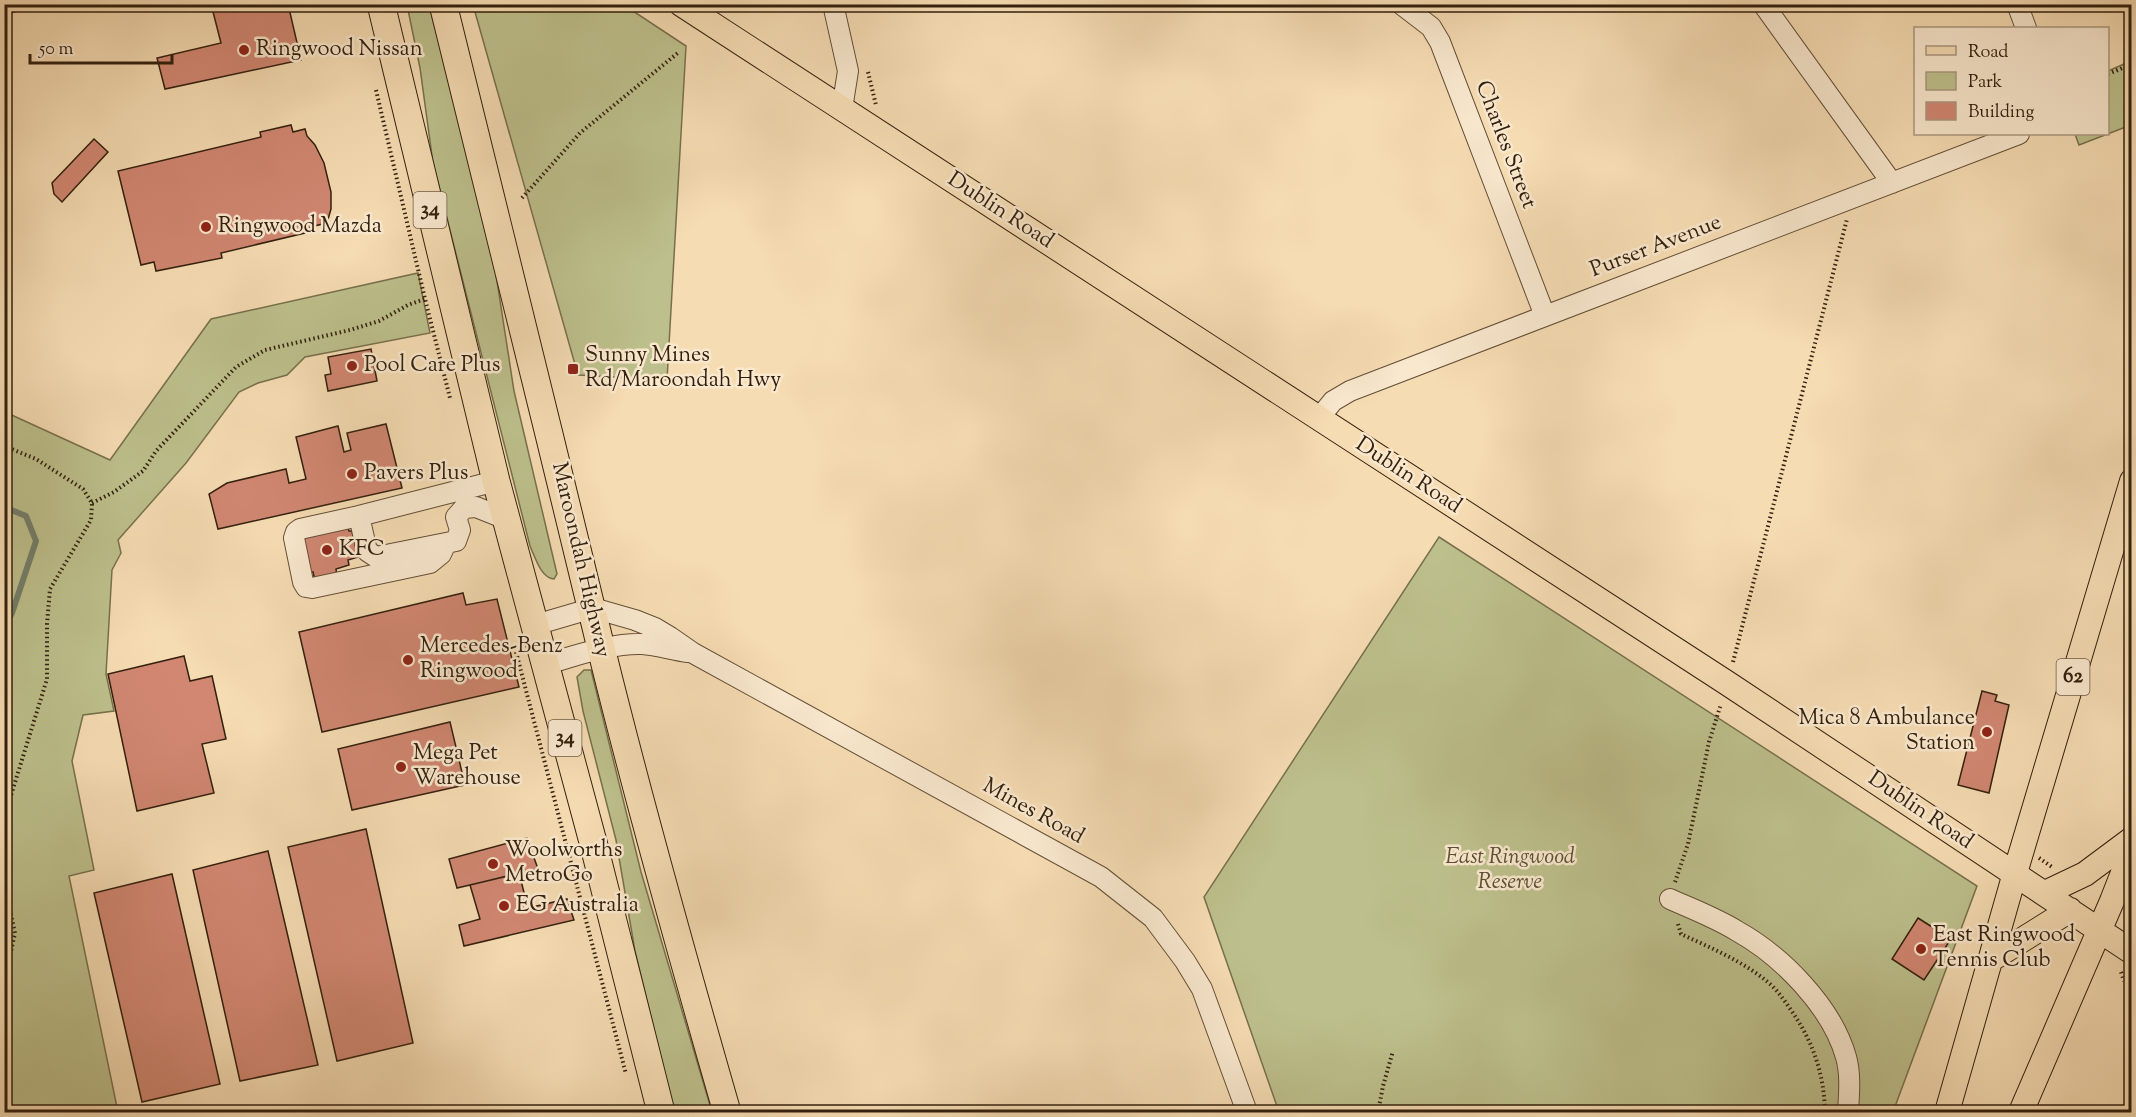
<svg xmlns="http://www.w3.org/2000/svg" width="2136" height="1117" viewBox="0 0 2136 1117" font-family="'Sorts Mill Goudy',serif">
<rect width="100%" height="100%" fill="#f6dcb3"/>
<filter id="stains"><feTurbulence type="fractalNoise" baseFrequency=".00333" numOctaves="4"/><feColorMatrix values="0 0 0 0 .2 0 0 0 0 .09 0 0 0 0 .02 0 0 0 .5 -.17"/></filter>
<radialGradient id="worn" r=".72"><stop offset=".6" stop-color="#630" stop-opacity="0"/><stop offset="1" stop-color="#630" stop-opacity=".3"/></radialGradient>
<path fill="#bdc08c" stroke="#78704d" stroke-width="1.5" d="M407 5H429L492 249 514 391 557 574 554 579C541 578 535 557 530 546L433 163 420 68Z
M473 5H624L686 46 667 380 578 375Z
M2131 61V125L2079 145 2075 134H2108V71Z
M418 273 430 333 305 357 287 375 258 383 239 392 186 463 118 540 121 553 112 570 106 674 114 711 83 715 72 761 94 870 69 876 118 1112H5V412L110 460 211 319Z
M1439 537 1977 886 1893 1112H1279L1204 897Z
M584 670H591L641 872 712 1112H674L635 951 616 840 583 711 577 677Z"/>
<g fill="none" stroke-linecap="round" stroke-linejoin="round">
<path stroke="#737e6a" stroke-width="6" d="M4 507 26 516 36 541 12 613 4 628"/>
</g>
<path fill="#d18772" stroke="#33200e" stroke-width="1.5" d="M4 4H41L4 15Z
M211 4H288L301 60 165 89 157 58 221 43Z
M291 125 293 132 305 129 307 136 315 145 324 163 331 192V209L327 223 310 227 305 233 221 253 222 258 156 271 154 262 141 265 118 171 261 137 260 132Z
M94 139 108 152 62 202 54 194 52 183Z
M371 349 377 381 328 391 325 375 331 374 328 357Z
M386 424 402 488 218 529 209 494 227 483 286 469 289 483 306 479 296 437 338 426 344 452 351 450 347 433Z
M346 523 349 531H352L358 557 348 560 349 565 336 569 337 577 315 581 313 572 303 575V536Z
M463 593 466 605 497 599 519 687 322 732 299 632Z
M184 656 190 681 212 676 226 739 202 744 214 793 137 811 108 674Z
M1982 691 1997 695 1995 701 2009 705 1989 793 1958 785Z
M450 722 465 785 352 810 338 749Z
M366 829 413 1043 337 1061 288 847Z
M527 838 538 869 457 888 449 859Z
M268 851 318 1065 240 1081 193 870Z
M519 873 528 908 567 899 574 920 464 946 459 925 480 919 470 885Z
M172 874 220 1084 142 1102 94 893Z
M1918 918 1951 939 1924 980 1892 959Z"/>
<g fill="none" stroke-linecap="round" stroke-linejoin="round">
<defs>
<path id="minor" d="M833 4 848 71 842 109
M1401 4 1431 27 1440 42 1545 316
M1763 4 1892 183
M2017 4 2026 28
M1319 418 1333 401 1350 391 2019 134
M496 481 359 516 367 551 376 557 456 541 460 530 456 517 464 508 476 507 506 519
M359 516 300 529 296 532 294 538 303 582 306 587 312 588 430 563 441 554 446 543
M535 625 593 608 635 620 655 628 670 637 693 653 1101 877 1153 918 1185 961 1202 989 1247 1112
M546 664C576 656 610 643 642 644 657 645 673 650 688 652
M1670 899C1692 909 1716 918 1737 931 1782 956 1832 1007 1846 1057 1851 1074 1849 1095 1848 1112"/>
<path id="major" d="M681 4 1727 683 2132 952
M2045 893 2085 874 2132 839
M1990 960 2070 910
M1947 1112 2015 873 2132 481
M2021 1112 2112 901 2132 850"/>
<path id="highway" d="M381 4 496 481 593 842 661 1112
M443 4C498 220 549 436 602 652 640 806 683 959 727 1112"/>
</defs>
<use href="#minor" stroke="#644f37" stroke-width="22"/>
<use href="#major" stroke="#33200e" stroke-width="26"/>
<use href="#highway" stroke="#33200e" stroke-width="29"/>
<path stroke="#33200e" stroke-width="4" stroke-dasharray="1.5 3" stroke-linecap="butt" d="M868 72 876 105
M2108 74 2132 64
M376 90 425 299 450 398
M522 198 580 133 679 52
M4 446 36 459 83 489 92 503 91 520 50 589 47 624V679L4 818
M92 503 114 492 143 471 156 451 236 367 265 350 350 330 379 321 408 305 425 299
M516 652 626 1074
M1733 662 1847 219
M2039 858 2052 867
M1675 882 1688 844 1709 742 1721 704
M4 883 15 933 4 983
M1678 924 1681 934C1711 948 1745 962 1770 984 1779 992 1786 1003 1793 1013 1814 1044 1824 1075 1825 1112
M2121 972 2124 981
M1378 1112 1383 1086 1393 1051"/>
<use href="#minor" stroke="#f9e8ce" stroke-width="20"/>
<use href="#major" stroke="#f6dcb3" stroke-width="24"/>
<use href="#highway" stroke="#f6dcb3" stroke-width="27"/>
</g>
<g fill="#8f2418" stroke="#f9e8ce" stroke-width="2">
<circle cx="244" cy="50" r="6"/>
<circle cx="206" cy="227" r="6"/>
<circle cx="352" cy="366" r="6"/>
<rect x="567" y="363" width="12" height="12" rx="3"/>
<circle cx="352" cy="474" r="6"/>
<circle cx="327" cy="550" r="6"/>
<circle cx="408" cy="660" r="6"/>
<circle cx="1987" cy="732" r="6"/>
<circle cx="401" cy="767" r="6"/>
<circle cx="493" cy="864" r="6"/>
<circle cx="504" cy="906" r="6"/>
<circle cx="1921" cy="949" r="6"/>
</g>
<g text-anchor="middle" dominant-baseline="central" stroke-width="5" stroke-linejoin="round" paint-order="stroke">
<g fill="#f9e8ce" stroke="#6e5c48" stroke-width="1.5">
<rect x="413.5" y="192" width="33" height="36" rx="4.5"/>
<rect x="2056.5" y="659" width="33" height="36" rx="4.5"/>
<rect x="548.5" y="720" width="33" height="36" rx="4.5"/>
</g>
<g font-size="21" font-weight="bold" fill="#33200e">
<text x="430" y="210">34</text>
<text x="2073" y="677">62</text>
<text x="565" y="738">34</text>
</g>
<g font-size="22" fill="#33200e" stroke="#f9e8ce" text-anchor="start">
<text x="256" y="50">Ringwood Nissan</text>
<text x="218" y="227">Ringwood Mazda</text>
<text x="585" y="356">Sunny Mines<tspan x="585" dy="25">Rd/Maroondah Hwy</tspan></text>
<text x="364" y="366">Pool Care Plus</text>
<text x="364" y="474">Pavers Plus</text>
<text x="339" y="550">KFC</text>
<text x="420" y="647">Mercedes-Benz<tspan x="420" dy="25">Ringwood</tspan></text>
<text x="1975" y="719" text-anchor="end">Mica 8 Ambulance<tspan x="1975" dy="25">Station</tspan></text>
<text x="413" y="754">Mega Pet<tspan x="413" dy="25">Warehouse</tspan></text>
<text x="505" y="851">Woolworths<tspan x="505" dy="25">MetroGo</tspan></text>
<text x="516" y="906">EG Australia</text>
<text x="1933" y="936">East Ringwood<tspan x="1933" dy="25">Tennis Club</tspan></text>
</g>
<g font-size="22" fill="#33200e" stroke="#f9e8ce">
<text transform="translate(1505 145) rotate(69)">Charles Street</text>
<text transform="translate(1000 211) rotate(33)">Dublin Road</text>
<text transform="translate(1656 247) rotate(-21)">Purser Avenue</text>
<text transform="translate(1408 476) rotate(33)">Dublin Road</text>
<text transform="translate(580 560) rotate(77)">Maroondah Highway</text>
<text transform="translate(1920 811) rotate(34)">Dublin Road</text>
<text transform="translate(1033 812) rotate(29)">Mines Road</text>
</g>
<g font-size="22" font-style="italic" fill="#5c5034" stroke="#f9e8ce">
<text x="1510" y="858">East Ringwood<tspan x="1510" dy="25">Reserve</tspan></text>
</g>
</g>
<rect width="2136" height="1117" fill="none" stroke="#f6dcb3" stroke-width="24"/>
<rect x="6" y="6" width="2124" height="1105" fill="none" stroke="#33200e" stroke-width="3"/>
<rect x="12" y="12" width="2112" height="1093" fill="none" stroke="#33200e" stroke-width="1.5"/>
<rect x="1914" y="27" width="195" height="108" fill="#f9e8ce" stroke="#aa9881" stroke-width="1.5"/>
<rect x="1926" y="46" width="30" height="9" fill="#f6dcb3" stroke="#aa9881" stroke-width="1.5"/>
<text x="1968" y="57" font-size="18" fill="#33200e">Road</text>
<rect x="1926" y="72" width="30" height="18" fill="#bdc08c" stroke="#aa9881" stroke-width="1.5"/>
<text x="1968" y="87" font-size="18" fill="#33200e">Park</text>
<rect x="1926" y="102" width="30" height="18" fill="#d18772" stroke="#aa9881" stroke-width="1.5"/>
<text x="1968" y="117" font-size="18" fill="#33200e">Building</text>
<path d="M30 54v9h142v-9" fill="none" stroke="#33200e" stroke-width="3"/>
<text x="39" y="54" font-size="18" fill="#33200e" stroke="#f9e8ce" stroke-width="4.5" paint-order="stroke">50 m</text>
<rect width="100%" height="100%" filter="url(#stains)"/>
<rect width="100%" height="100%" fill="url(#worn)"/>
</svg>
